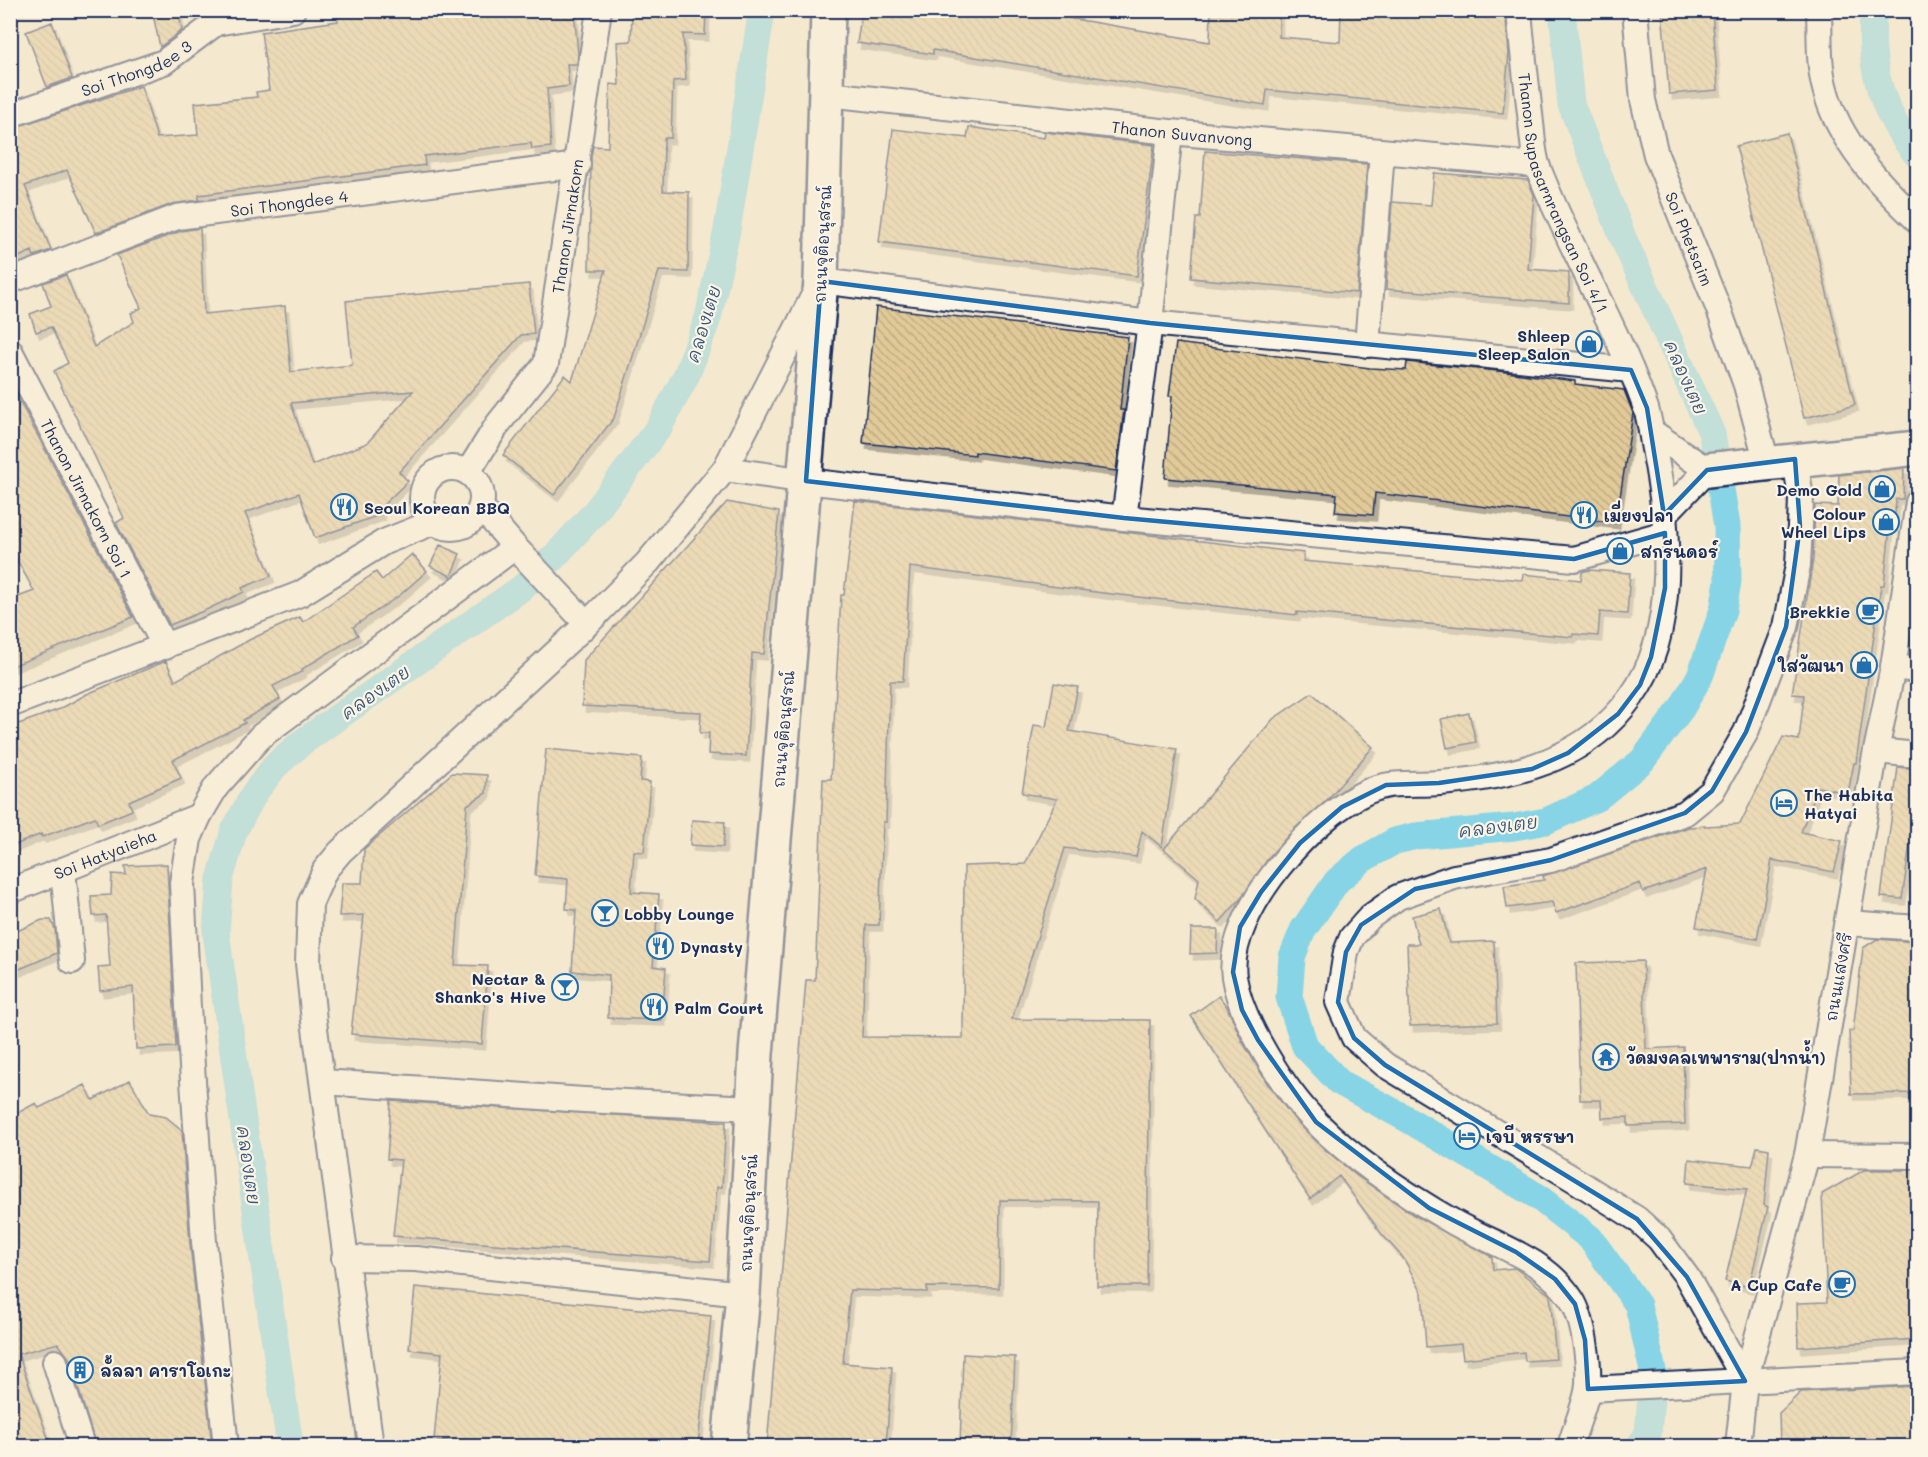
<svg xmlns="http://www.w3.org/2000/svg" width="1928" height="1457" viewBox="0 0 1928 1457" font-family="Mali,'Playpen Sans Thai',sans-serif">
<defs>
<pattern id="building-back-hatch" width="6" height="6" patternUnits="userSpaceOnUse" patternTransform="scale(1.5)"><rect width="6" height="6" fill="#e1c998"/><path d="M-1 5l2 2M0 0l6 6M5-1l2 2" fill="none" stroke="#c0ad85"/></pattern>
<filter id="shadow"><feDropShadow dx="3.5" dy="6" stdDeviation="0" flood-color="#0004"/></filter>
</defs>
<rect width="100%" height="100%" fill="#f4e8ce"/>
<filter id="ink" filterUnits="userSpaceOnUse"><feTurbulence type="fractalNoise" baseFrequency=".0167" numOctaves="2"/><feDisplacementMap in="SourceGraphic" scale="12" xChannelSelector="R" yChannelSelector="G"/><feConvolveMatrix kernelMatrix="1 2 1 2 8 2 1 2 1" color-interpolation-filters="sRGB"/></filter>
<g filter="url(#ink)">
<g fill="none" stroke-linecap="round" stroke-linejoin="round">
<path stroke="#86d4e5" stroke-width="27" d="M1562 10 1571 104 1623 238 1712 434 1727 526 1728 581 1723 610 1700 676 1681 709 1642 761 1597 798 1546 821 1514 827 1416 836 1395 841 1363 859 1337 881 1303 930 1292 957 1289 997 1305 1046 1339 1082 1407 1119 1537 1196 1590 1238 1638 1305 1653 1371 1648 1434 1639 1446
M1874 10C1867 64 1882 115 1918 156
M290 1446 216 933 220 879 234 831 255 792 276 765 301 743 523 587 557 554 595 512 659 427 687 374 708 318 727 230 762 10"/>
</g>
<path fill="url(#building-back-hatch)" stroke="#1b2f5e" stroke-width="1.5" fill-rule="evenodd" filter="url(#shadow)" d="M152 10H178L182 30 160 47Z
M337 10H574L578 54 577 64H567L569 86 547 89 551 147 532 149 531 143 424 156 425 165 199 195V200L172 204 96 233 67 170 25 186 51 250 34 256 32 251 10 261V129L141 86 157 138 198 135 195 103 257 97 256 92 269 90 261 32 338 21Z
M632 10H706L705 35 683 34 686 80 673 81 671 138H664L663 191 689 192 688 272 659 271 614 418 554 495 503 455 565 375 572 381 606 270H589L591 156 593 146 608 147 610 84 619 85 617 42 631 41Z
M862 10H1021L1210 42 1211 10H1279V37L1340 42 1341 10H1505L1509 53 1503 113 1267 90 1265 105 933 50V54L857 43Z
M1662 10H1712L1718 90 1669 94Z
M52 22 72 78 47 87 26 32Z
M969 127 1044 138 1045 132 1154 145 1137 276 879 242 893 129 967 138Z
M1787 133 1855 405 1804 418 1736 146Z
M1205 151 1367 164 1357 293 1191 278 1196 218H1200Z
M1434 173 1528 180 1534 195 1528 269 1569 272V303L1386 289 1392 202 1431 205Z
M200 228 204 314 285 306 291 372 352 365 346 301 529 284 534 334 521 335 399 472 408 481 380 508 382 514 315 538 299 493 245 513 271 576 242 588 244 592 208 609 170 625 116 523 124 518 54 371 68 363 51 327 36 332 30 314 51 306 43 283 66 275 94 347 134 322 131 313 141 308 117 255 181 231ZM413 391 367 443 312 465 291 403Z
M876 307 1128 337 1120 410H1124L1116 471 975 452V455L863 443Z
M1176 343 1370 368 1406 370 1407 362 1498 371 1575 381V384L1624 390 1633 413 1616 523 1375 493 1373 515 1335 512 1337 494 1165 478 1172 396H1169Z
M10 383 133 617 10 667V600L34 591 10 547Z
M1904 468 1903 499H1896L1894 527H1890L1884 585H1881L1856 763H1854L1848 793 1818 787 1801 832 1842 841 1834 872 1772 860 1757 939 1696 927 1707 869 1643 892 1640 883 1556 913 1552 902 1507 908 1504 886 1544 880 1543 876 1689 827 1740 824 1783 737 1799 740 1804 695 1792 694 1813 559 1815 505 1838 506 1839 475Z
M855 501 1304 553 1303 561 1522 580 1523 574 1581 580 1582 572 1589 570 1630 573 1627 614 1600 612 1598 636 1573 634V637L1297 612V615L1103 593 910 567 903 681H890L886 822H883L879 925H866L862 1037 963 1038 964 866 1025 864 1057 799 1022 793 1034 725 1046 727 1054 683 1078 687 1069 731 1177 749 1162 847 1142 831 1136 857 1065 848 1012 1019 1150 1020 1147 1286H1097L1098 1201 1000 1200 999 1288 927 1287V1292L850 1290 843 1363 892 1367 886 1446H767L806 980H815L823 779H831L841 595H844Z
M727 502 779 512 764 654 752 653 746 756 708 754 709 733H700L701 712 582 706 584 660Z
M440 545 460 554 451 576 430 566Z
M412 554 427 571 400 595 353 627 358 635 302 669 303 671 273 686 280 699 243 720 245 723 173 760 181 778 129 801 132 810 98 824 95 817 42 837 41 834 10 847V727L60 709 87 694 166 661 175 681 251 639 300 617 303 622 376 572 382 580Z
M1312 693 1373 747 1326 801 1293 830 1269 857 1243 896 1220 922 1195 899 1199 879 1164 849 1273 719Z
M1469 713 1476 742 1447 748 1441 719Z
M546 749 642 758 640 781 650 782 644 852 634 851 631 892 659 894 653 966 666 968 662 1020 608 1018 609 975 572 971 576 910 566 909 568 879 535 876Z
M1898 767 1917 769V845L1910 844 1902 899 1881 897Z
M452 773 487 775 486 793 467 805 455 965 488 966 482 1044 351 1034 364 915 339 916 342 883H362L364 849Z
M692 820 725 822 723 847 690 845Z
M167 864 176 1047 136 1049 133 987 100 991 98 967 110 966 106 915 93 916 91 896 111 895 112 874 126 875 125 866Z
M1441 909 1449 943 1494 941 1497 1023 1410 1026 1407 944H1419L1412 916Z
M42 920H51L55 929 57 953 10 973V934Z
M1191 929H1218L1217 953 1190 954Z
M1877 939 1917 942V1093L1851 1094 1849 1031H1853L1863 948Z
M1643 961 1646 1049 1683 1047 1685 1124 1628 1126V1117L1602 1118 1601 1100H1580L1576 963Z
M1219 996 1227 1007 1242 1041 1267 1083 1294 1119 1323 1148 1357 1176 1412 1214 1492 1257 1493 1270 1515 1268 1550 1295 1556 1359 1525 1361 1524 1352 1463 1359 1461 1344 1426 1347 1422 1293 1404 1259 1381 1233 1339 1176 1310 1199 1191 1016Z
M130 1080 149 1114 166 1117 182 1130 190 1244 212 1446H96L69 1358 58 1343 18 1354 51 1446H10V1117L36 1103 39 1108 85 1085 93 1100Z
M391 1101 726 1122 722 1187H717L710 1261 393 1236 401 1160 387 1159Z
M1757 1147 1769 1149 1764 1205 1768 1207 1749 1287 1725 1281 1747 1189 1687 1183 1689 1159 1752 1166Z
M1864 1170H1917V1339L1798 1347 1797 1303 1827 1302 1822 1194Z
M415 1287 711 1316 698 1446H499L434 1440 442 1353 409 1349Z
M963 1354 1015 1357 1011 1446H960Z
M1917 1386V1446H1780L1779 1413 1801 1392Z"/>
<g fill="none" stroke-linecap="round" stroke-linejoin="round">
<defs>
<g id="street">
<path id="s1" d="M1519 10C1522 48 1527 86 1531 123 1533 139 1533 156 1539 170 1570 249 1615 323 1644 403 1650 417 1651 434 1654 449 1669 524 1679 632 1631 697 1585 761 1514 777 1440 783 1419 785 1394 781 1374 789 1317 809 1225 913 1234 977 1241 1022 1285 1091 1317 1123 1356 1162 1408 1196 1455 1223 1497 1246 1545 1258 1572 1300 1584 1319 1591 1370 1587 1392 1583 1410 1575 1429 1570 1446"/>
<path id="s2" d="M1635 10 1643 100 1656 155 1719 310 1746 385 1767 463"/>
<path d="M1819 10C1820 36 1818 64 1825 89 1839 142 1879 184 1918 221"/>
<path id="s3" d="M828 94 1170 132 1536 165"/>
<path id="s4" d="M10 115 164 62 216 23 293 10"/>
<path id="s5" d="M10 281 177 217 578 165"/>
<path d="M1367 345 1382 152"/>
<path id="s6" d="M10 351 165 647"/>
<path d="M1651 431 1707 470 1664 515"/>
<circle cx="452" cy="498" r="30"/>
<path d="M725 469 806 481 1124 518 1574 559 1665 533"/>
<path id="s7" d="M468 472 498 424 546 364 599 10"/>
<path d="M481 507 515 547 587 624"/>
<path d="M1124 518 1150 323 1170 132"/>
<path d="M1893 667 1918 670"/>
<path d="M10 705 300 594 384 542 434 522"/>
<path d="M1876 751 1918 755"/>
<path d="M63 870 72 961"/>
<path id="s8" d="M10 891 199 816"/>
<path d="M1847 923 1918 928"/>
<path d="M323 1082 584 1100 753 1108"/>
<path d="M1807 1155 1918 1156"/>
<path d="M344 1258 416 1259 743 1294"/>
<path d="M55 1362 82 1446"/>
<path d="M1745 1381 1687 1277 1659 1239 1637 1219 1580 1183 1385 1065 1354 1038 1338 1002 1346 952 1352 937 1370 917 1398 897 1454 877 1551 860 1685 813 1712 791 1746 732 1786 627 1798 565 1800 526 1801 498 1795 459"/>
<path d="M1588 1389 1918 1372"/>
<path d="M226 1446 204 1242 188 1007 182 883 189 839 199 816 216 787 261 736 515 547"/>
<path d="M371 1446 314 1021 308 963 310 904 325 870 340 852 587 624 648 562 725 469 821 281 1150 323 1631 370"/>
<path d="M1738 1446 1745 1381 1807 1155 1874 761 1893 667 1918 502"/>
</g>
<path id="secondary" d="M1707 470 1918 448
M729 1446 743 1294 756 1054 821 281 828 10"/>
</defs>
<use href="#street" stroke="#1b2f5e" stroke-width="28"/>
<use href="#secondary" stroke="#1b2f5e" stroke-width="38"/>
<use href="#street" stroke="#fcf5e5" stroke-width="24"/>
<use href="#secondary" stroke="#fcf5e5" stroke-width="33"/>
</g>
</g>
<path d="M0 0H1928V1457H0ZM821 281 1150 323 1631 370 1647 408 1664 515 1707 470 1795 459 1800 526 1786 627 1746 732 1712 791 1685 813 1551 860 1415 889 1361 925 1346 952 1338 1002 1354 1038 1385 1065 1637 1219 1687 1277 1745 1381 1588 1389 1585 1340 1575 1304 1555 1279 1516 1252 1429 1208 1316 1122 1258 1040 1242 1010 1233 972 1240 927 1261 892 1300 843 1342 807 1386 785 1439 783 1532 769 1568 753 1618 714 1640 685 1651 657 1665 588V533L1574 559 1124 518 806 481Z" fill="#f4e8ce" fill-opacity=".55" fill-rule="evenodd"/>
<path fill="none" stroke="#1f6fb2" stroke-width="4.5" stroke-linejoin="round" d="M821 281 1150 323 1631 370 1647 408 1664 515 1707 470 1795 459 1800 526 1786 627 1746 732 1712 791 1685 813 1551 860 1415 889 1361 925 1346 952 1338 1002 1354 1038 1385 1065 1637 1219 1687 1277 1745 1381 1588 1389 1585 1340 1575 1304 1555 1279 1516 1252 1429 1208 1316 1122 1258 1040 1242 1010 1233 972 1240 927 1261 892 1300 843 1342 807 1386 785 1439 783 1532 769 1568 753 1618 714 1640 685 1651 657 1665 588V533L1574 559 1124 518 806 481Z"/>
<defs>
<symbol id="shop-ring" viewBox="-11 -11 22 22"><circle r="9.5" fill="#fcf5e5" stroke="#1f6fb2" stroke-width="1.5"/><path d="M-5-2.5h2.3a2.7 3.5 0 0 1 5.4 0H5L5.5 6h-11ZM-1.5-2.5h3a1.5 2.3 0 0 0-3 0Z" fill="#1f6fb2"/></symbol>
<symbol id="restaurant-ring" viewBox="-11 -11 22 22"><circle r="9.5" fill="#fcf5e5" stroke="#1f6fb2" stroke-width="1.5"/><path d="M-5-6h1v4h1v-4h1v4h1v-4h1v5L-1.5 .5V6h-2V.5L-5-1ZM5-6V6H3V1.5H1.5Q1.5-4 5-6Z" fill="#1f6fb2"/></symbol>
<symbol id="cafe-ring" viewBox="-11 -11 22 22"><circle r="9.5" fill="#fcf5e5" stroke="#1f6fb2" stroke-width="1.5"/><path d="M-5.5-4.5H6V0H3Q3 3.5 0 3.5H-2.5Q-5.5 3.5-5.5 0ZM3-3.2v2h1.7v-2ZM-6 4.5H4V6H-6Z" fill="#1f6fb2"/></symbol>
<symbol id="hotel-ring" viewBox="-11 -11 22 22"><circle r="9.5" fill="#fcf5e5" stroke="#1f6fb2" stroke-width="1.5"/><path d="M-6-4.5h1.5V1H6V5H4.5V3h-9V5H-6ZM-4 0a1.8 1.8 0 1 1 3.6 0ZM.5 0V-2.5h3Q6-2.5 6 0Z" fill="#1f6fb2"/></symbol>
<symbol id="bar-ring" viewBox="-11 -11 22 22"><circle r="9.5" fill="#fcf5e5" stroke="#1f6fb2" stroke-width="1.5"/><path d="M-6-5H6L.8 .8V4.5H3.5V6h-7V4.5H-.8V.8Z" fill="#1f6fb2"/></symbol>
<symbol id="temple-ring" viewBox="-11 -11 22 22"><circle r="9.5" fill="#fcf5e5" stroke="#1f6fb2" stroke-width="1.5"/><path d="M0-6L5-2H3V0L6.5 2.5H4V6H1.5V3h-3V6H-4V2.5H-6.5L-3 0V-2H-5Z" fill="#1f6fb2"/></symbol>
<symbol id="building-ring" viewBox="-11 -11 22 22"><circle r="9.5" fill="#fcf5e5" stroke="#1f6fb2" stroke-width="1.5"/><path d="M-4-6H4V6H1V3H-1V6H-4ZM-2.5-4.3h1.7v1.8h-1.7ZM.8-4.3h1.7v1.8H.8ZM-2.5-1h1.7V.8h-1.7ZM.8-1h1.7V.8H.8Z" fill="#1f6fb2"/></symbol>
</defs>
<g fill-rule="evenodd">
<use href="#shop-ring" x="1574" y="329" width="30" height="30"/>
<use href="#shop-ring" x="1867" y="474" width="30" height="30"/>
<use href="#restaurant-ring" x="329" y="492" width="30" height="30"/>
<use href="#restaurant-ring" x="1569" y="500" width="30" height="30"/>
<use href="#shop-ring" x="1871" y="507" width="30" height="30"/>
<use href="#shop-ring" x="1605" y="536" width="30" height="30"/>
<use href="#cafe-ring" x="1855" y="596" width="30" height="30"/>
<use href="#shop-ring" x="1849" y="650" width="30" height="30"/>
<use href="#hotel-ring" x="1769" y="788" width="30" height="30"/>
<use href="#bar-ring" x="590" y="898" width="30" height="30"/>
<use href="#restaurant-ring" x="645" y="931" width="30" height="30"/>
<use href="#bar-ring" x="550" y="972" width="30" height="30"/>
<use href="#restaurant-ring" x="639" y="992" width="30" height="30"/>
<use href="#temple-ring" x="1591" y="1042" width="30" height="30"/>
<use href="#hotel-ring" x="1452" y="1121" width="30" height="30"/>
<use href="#cafe-ring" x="1827" y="1269" width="30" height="30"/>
<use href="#building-ring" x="65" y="1355" width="30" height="30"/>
</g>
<g text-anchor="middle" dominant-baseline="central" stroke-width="4.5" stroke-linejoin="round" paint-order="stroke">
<g font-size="16" fill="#1b2f5e" stroke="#fcf5e5">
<text stroke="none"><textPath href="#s4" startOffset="135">Soi Thongdee 3</textPath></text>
<text stroke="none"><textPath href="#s3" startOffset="356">Thanon Suvanvong</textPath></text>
<text stroke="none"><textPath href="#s1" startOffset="190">Thanon Supasarnrangsan Soi 4/1</textPath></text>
<text stroke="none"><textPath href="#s5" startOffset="292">Soi Thongdee 4</textPath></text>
<text stroke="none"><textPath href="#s7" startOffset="273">Thanon Jirnakorn</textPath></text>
<text stroke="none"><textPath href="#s2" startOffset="237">Soi Phetsaim</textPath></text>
<text transform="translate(822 244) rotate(-87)">ถนนจุติอนุสรณ์</text>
<text stroke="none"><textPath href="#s6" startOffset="166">Thanon Jirnakorn Soi 1</textPath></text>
<text transform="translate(783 729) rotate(-85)">ถนนจุติอนุสรณ์</text>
<text stroke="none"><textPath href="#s8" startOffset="102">Soi Hatyaieha</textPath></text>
<text transform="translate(1838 977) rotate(-80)">ถนนเเสงศรี</text>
<text transform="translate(748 1213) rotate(-87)">ถนนจุติอนุสรณ์</text>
</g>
<g font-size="16" font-weight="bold" fill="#1b2f5e" stroke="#fcf5e5" text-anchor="start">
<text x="1570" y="335" text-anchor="end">Shleep<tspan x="1570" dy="18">Sleep Salon</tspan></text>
<text x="1862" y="489" text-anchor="end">Demo Gold</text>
<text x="364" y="507">Seoul Korean BBQ</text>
<text x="1866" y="513" text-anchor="end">Colour<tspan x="1866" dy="18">Wheel Lips</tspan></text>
<text x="1604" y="515">เมี่ยงปลา</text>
<text x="1640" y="551">สกรีนดอร์</text>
<text x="1850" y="611" text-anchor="end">Brekkie</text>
<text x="1844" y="665" text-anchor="end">ใสวัฒนา</text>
<text x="1804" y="794">The Habita<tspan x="1804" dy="18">Hatyai</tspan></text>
<text x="624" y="913">Lobby Lounge</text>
<text x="680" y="946">Dynasty</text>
<text x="546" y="978" text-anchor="end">Nectar &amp;<tspan x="546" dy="18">Shanko's Hive</tspan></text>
<text x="674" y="1007">Palm Court</text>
<text x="1626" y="1057">วัดมงคลเทพาราม(ปากน้ำ)</text>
<text x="1486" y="1136">เจบี หรรษา</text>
<text x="1822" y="1284" text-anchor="end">A Cup Cafe</text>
<text x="100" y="1370">ลั้ลลา คาราโอเกะ</text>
</g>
<g font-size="18" font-style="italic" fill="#365880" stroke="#fcf5e5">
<text transform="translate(703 324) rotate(-73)">คลองเตย</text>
<text transform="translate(1686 377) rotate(66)">คลองเตย</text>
<text transform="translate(375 692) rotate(-35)">คลองเตย</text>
<text transform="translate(1498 826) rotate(-7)">คลองเตย</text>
<text transform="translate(249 1165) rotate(82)">คลองเตย</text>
</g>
</g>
<rect width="1928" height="1457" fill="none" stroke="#fcf5e5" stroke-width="36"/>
<rect x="18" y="18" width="1892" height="1421" fill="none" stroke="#1b2f5e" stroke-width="2" filter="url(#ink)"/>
</svg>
